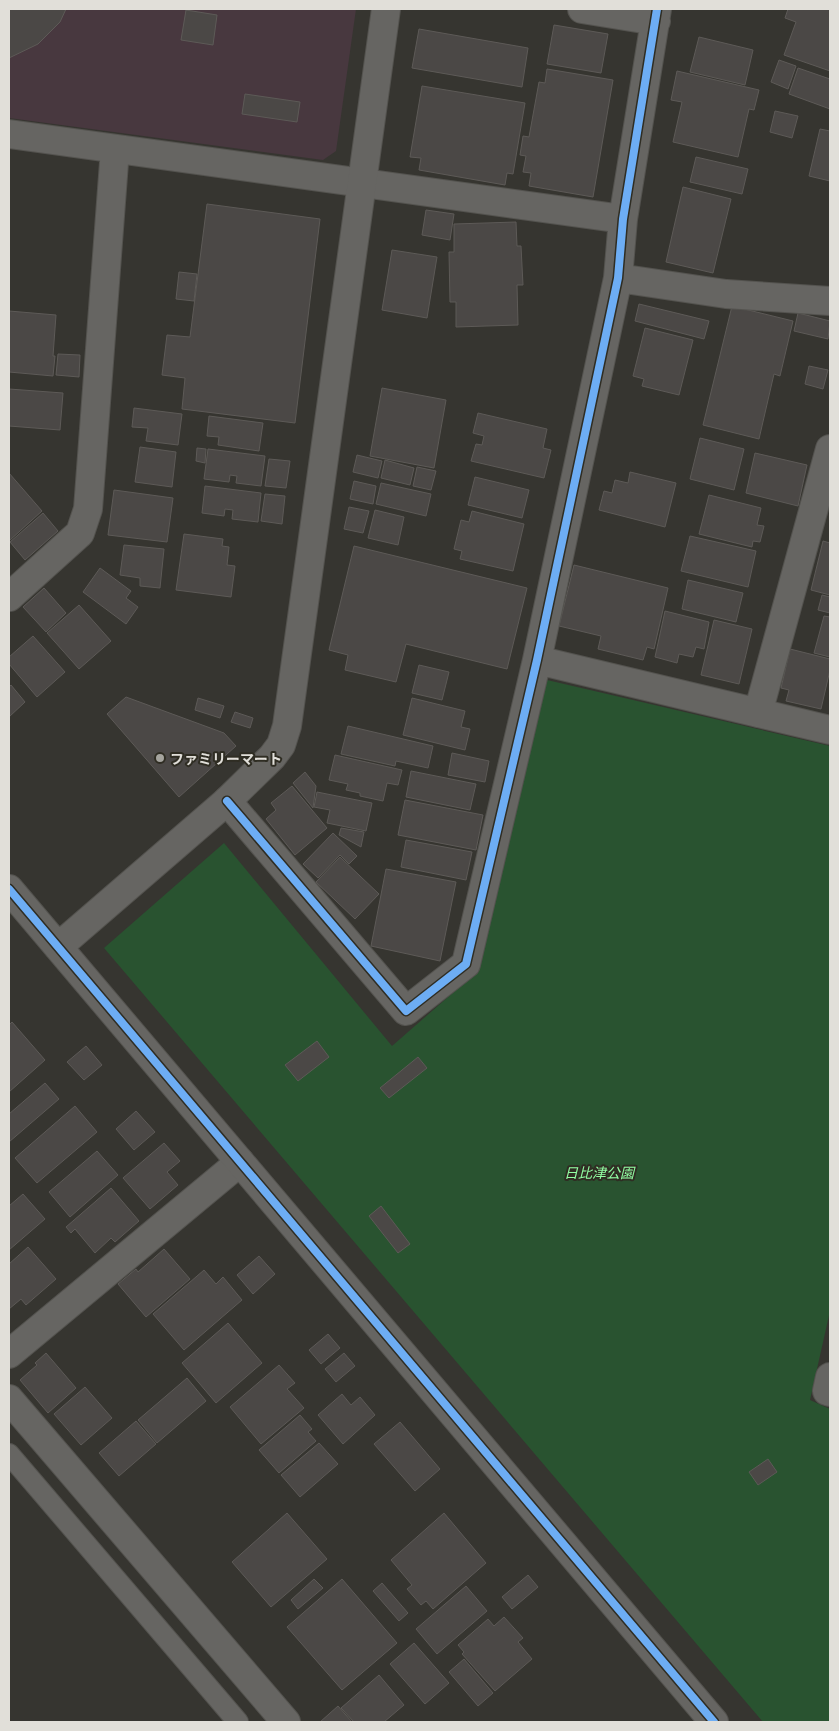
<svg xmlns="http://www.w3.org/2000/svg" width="839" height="1731" viewBox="0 0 839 1731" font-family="Literata,'Noto Sans JP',serif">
<rect width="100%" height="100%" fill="#363530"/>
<path fill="#48383f" d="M9 9H356L336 151 323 160 9 118Z"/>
<path fill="#295330" d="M547 680 830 746V1311L810 1400 830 1409V1722H763L104 948 224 843 392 1046 479 970Z"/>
<path fill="#4b4846" stroke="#5d5a57" d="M9 9H66L60 22 38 44 9 58Z
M788 9H830V71L784 55 796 22 785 18Z
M186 10 217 15 213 45 181 40Z
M554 25 608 34 601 73 547 64Z
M419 29 528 48 522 87 412 68Z
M699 37 753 50 745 85 690 72Z
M779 60 796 66 788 89 771 82Z
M798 68 830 79V109L789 94Z
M547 69 613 80 593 197 529 186 531 173 523 172 526 156 520 155 523 136 529 137 539 82 545 83Z
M677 71 759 90 754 110 749 109 738 157 673 142 682 102 671 100Z
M422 86 525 103 513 174 507 173 505 185 419 170 421 158 410 157Z
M245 94 300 102 297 122 242 114Z
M775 111 798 116 792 138 770 132Z
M820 129 830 131V181L809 176Z
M696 157 748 169 742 194 690 182Z
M683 187 731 199 713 273 666 262Z
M207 204 320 219 295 423 182 409 185 378 162 375 167 335 190 337Z
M426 210 454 214 450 240 422 235Z
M516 222 517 246H521L523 285H517L518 325 456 327V302H450L449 252H454V224Z
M392 250 437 257 427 318 382 310Z
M179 272 197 274 194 301 176 299Z
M639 304 709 321 704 339 635 321Z
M732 306 793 321 780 376 774 374 759 439 703 425Z
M9 311 56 315 53 356H55L53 376 9 372Z
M798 313 830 321 828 339 794 331Z
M645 328 693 340 679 395 642 386 644 379 633 376Z
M58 354 80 355 79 377 56 375Z
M809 366 828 370 823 389 805 384Z
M382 388 446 400 434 468 370 456Z
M9 389 63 393 60 430 9 426Z
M134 408 182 414 178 445 146 441 148 428 132 427Z
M478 413 547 429 543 448 551 450 544 478 471 461 476 444 482 445 484 436 473 433Z
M209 416 263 423 259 451 218 445 219 437 207 436Z
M700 438 744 449 734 490 690 479Z
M140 447 176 452 172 487 135 482Z
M197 448 206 449 205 463 196 461Z
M208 449 265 456 261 486 236 483 237 476 230 475 229 482 204 479Z
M755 453 807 465 798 506 746 493Z
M357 455 382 461 378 478 353 472Z
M269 459 290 461 286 488 265 486Z
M385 460 414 468 410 485 381 478Z
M417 467 436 471 431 490 413 486Z
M630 472 676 483 665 527 599 510 604 491 612 493 615 480 628 483Z
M9 473 42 511 9 541Z
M475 477 529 490 522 518 468 505Z
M354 481 376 486 373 504 350 499Z
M381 483 431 494 426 516 376 504Z
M205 486 261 493 258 522 232 519 233 510 225 509 224 516 202 513Z
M114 490 173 498 167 542 108 535Z
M265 494 285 496 282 524 261 521Z
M709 495 761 508 757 525 764 526 760 542 753 541 752 547 699 534Z
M349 507 369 511 363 533 344 529Z
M375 510 404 517 398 545 368 538Z
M472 511 524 524 513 571 460 559 462 551 454 549 461 520 469 522Z
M43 513 58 531 25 560 10 542Z
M184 534 223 539 222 546 229 547 227 565 235 566 231 597 176 590Z
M690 536 756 551 748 587 681 571Z
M823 541 830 543V595L811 590Z
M124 545 164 549 160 588 140 586V578L120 575Z
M354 546 527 588 507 669 406 644 396 682 345 670 348 655 329 650Z
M574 565 668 588 654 649 647 647 643 660 598 649 601 636 559 626Z
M100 568 131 591 126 598 138 607 126 624 83 592Z
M688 580 743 593 736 622 682 609Z
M44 588 66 613 46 632 23 607Z
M822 595 830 597V613L818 610Z
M79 605 111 641 79 669 47 633Z
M665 611 709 622 704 649 696 647 693 657 679 654 677 663 655 657Z
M824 616 830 617V657L814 653Z
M714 620 752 629 739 684 701 675Z
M33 636 65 672 37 697 9 664V657Z
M790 649 830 659V670L821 709 786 701 789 690 781 688Z
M419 665 449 672 442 700 412 693Z
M11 685 25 702 9 717V687Z
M126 697 224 733 236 746 179 797 107 714Z
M198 698 224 706 220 718 195 710Z
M412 698 465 711 461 727 470 729 465 750 403 735Z
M235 712 253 718 250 728 231 722Z
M348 726 433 746 428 768 396 761 395 766 341 754Z
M452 753 489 761 485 782 448 775Z
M335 755 402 770 398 785 387 783 383 801 360 796V793L346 790 348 784 329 780Z
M411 771 476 784 470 810 406 797Z
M305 772 316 786 313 808 293 783Z
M292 786 327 828 295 855 266 819 276 810 271 803Z
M317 792 372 803 366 831 327 823 330 810 314 807Z
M405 800 483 815 476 850 398 835Z
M341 828 364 832 361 847 339 835Z
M333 833 357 856 349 864 340 855 318 878 303 864Z
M406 840 472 852 466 880 401 867Z
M340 857 379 894 355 919 316 882Z
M386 869 456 882 440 961 371 946Z
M12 1022 45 1060 9 1092V1025Z
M317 1041 329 1057 298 1081 285 1065Z
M86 1046 102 1065 84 1080 67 1062Z
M418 1057 427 1068 389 1098 380 1088Z
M45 1083 59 1099 9 1142V1114Z
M75 1106 97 1132 37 1183 15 1158Z
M136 1111 155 1132 134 1150 116 1129Z
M164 1143 180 1161 167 1172 178 1185 150 1209 123 1178Z
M97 1151 118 1175 70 1217 49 1192Z
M111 1188 139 1221 115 1242 111 1238 95 1253 75 1229 71 1233 66 1227Z
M23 1194 45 1219 9 1250V1206Z
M381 1206 410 1244 398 1253 369 1216Z
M28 1247 56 1279 26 1305 21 1299 9 1309V1264Z
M164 1249 190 1279 146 1317 118 1284 136 1269 138 1272Z
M259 1256 275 1274 253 1294 237 1275Z
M204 1270 216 1284 223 1277 242 1300 184 1350 153 1314Z
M228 1323 262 1363 216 1403 182 1363Z
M328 1334 340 1348 321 1364 309 1350Z
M46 1353 76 1388 48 1413 20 1380 37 1365 35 1363Z
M344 1353 355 1366 336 1382 325 1369Z
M279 1365 295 1383 287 1389 304 1408 261 1444 230 1407Z
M187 1378 206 1401 157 1443 138 1420Z
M85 1387 112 1418 81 1445 54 1414Z
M342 1394 351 1405 360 1397 375 1415 343 1444 318 1415Z
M300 1415 312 1429 308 1432 316 1441 279 1473 259 1450Z
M136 1421 156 1444 119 1476 99 1453Z
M400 1422 440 1469 415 1491 374 1444Z
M319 1443 338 1464 300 1497 281 1475Z
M768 1459 777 1472 758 1485 749 1472Z
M287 1513 327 1559 271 1607 232 1562Z
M444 1513 486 1563 433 1609 426 1601 421 1605 407 1589 412 1585 391 1560Z
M528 1575 538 1587 512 1609 502 1597Z
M314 1579 323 1588 298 1609 291 1600Z
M342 1579 397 1643 342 1690 287 1627Z
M382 1583 408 1613 399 1621 373 1591Z
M466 1586 487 1611 437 1654 416 1629Z
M504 1617 523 1638 518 1642 532 1659 495 1691 462 1654 464 1652 458 1645 488 1619 494 1626Z
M414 1643 449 1683 425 1704 390 1664Z
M464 1659 493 1693 478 1706 449 1672Z
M379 1675 404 1705 384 1722H354L341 1708Z
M338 1706 352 1722H320Z"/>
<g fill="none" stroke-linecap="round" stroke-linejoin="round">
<defs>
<path id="service" d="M9 1454 238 1722"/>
<path id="minor" d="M582 9 656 21
M9 134 623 219
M618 278 726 294 830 301
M9 597 80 533 88 509 115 149
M537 660 830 730
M758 713 830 449
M227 801 406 1011 466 964 537 660 618 278 623 219 657 9
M9 1354 240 1162
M830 1377 827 1391 830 1392
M9 1399 286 1722"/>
<path id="tertiary" d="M9 889 714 1722
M58 947 227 801 272 757 281 745 287 726 386 9"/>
</defs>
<use href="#service" stroke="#54534f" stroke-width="22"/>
<use href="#minor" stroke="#54534f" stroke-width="30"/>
<use href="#tertiary" stroke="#54534f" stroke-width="30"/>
<use href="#service" stroke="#666562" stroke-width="20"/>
<use href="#minor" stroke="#666562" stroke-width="28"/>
<use href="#tertiary" stroke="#666562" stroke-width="28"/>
<defs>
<path id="cycleway" d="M227 801 406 1011 466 964 537 660 618 278 623 219 657 9
M9 889 714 1722"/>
</defs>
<use href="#cycleway" stroke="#2f2d23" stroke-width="11"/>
<use href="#cycleway" stroke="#6dadf4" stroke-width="8"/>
</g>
<circle fill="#a5a49e" stroke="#2f2d23" stroke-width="2" cx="160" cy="758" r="5"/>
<g text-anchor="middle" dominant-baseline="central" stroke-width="4" stroke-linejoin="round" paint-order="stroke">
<g font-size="14" font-weight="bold" fill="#e1dfd9" stroke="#2f2d23" text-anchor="start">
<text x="170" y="758">ファミリーマート</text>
</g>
<g font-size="14" font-style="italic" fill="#92fea3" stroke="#2f2d23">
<text x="599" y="1172">日比津公園</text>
</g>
</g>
<rect width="839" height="1731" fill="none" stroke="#e1dfd9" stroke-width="20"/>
</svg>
